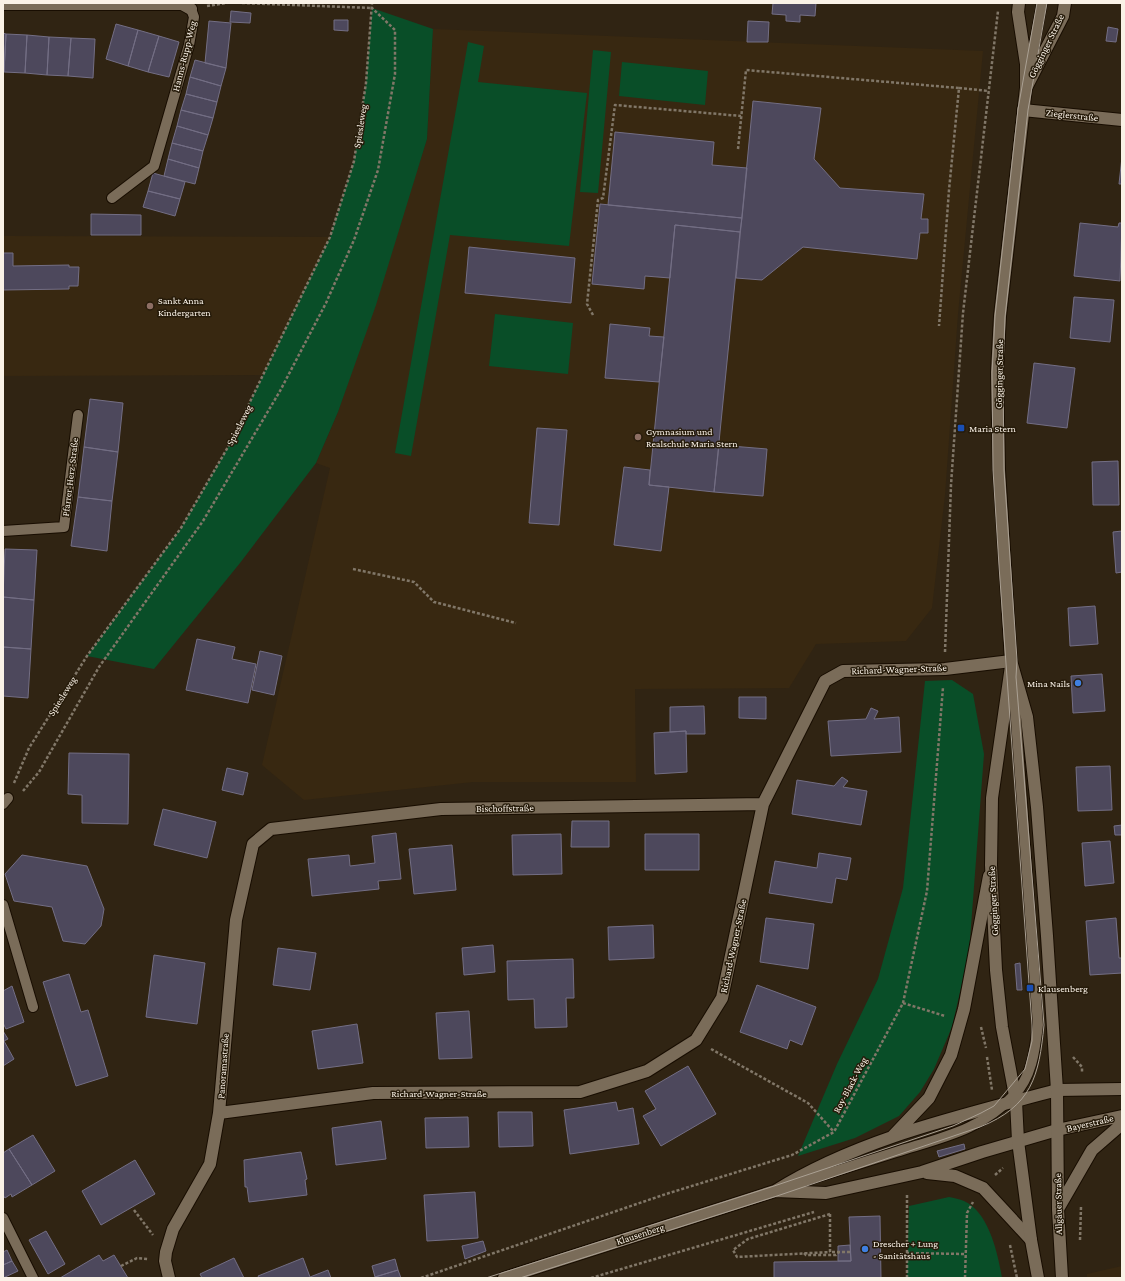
<svg xmlns="http://www.w3.org/2000/svg" width="1125" height="1281" viewBox="0 0 1125 1281" font-family="'Crimson Pro',serif">
<rect width="100%" height="100%" fill="#302413"/>
<path fill="#382811" d="M433 29 983 51 958 314 945 495 932 608 906 641 816 644 789 688 635 689 636 782H473L304 800 262 765 330 468 316 463 338 412 427 139Z
M3 236 330 237 264 375 3 376Z
M1122 1266V1278H1087V1274Z"/>
<path fill="#094e28" d="M372 8 433 29 427 139 376 305 338 412 316 463 240 563 154 669 87 656 181 528 228 447 330 237 354 161 366 83Z
M468 42 484 46 478 82 587 93 569 246 450 235 411 456 395 453Z
M593 50 611 52 598 193 580 192Z
M622 62 708 71 705 105 619 96Z
M495 314 573 323 568 374 489 366Z
M952 680 973 694 984 754 969 953 952 1027 934 1069 920 1092 899 1116 855 1138 798 1156 837 1064 878 979 903 888 925 681Z
M949 1197C954 1198 960 1199 964 1201 989 1212 998 1254 1002 1278H907L909 1206Z"/>
<path fill="#4d485c" stroke="#736e84" d="M773 3H816L815 16 800 15V22L786 21V15L772 14Z
M231 11 251 13 250 23 230 22Z
M334 20H348V31L334 30Z
M209 21 231 23 226 68 205 63Z
M748 21 769 22 768 42H747Z
M116 24 138 30 128 66 106 59Z
M1108 27 1118 29 1116 42 1106 41Z
M138 30 159 36 148 72 128 66Z
M3 33 6 34 4 72H3Z
M6 34 27 35 25 73 4 72Z
M27 35 49 37 47 75 25 73Z
M159 36 179 42 169 77 148 72Z
M49 37 71 38 68 76 47 75Z
M71 38 95 39 93 78 68 76Z
M195 60 226 68 221 86 190 77Z
M190 77 221 86 217 102 186 94Z
M186 94 217 102 213 118 181 110Z
M753 101 821 108 814 159 840 188 924 194 921 219H928V233H920L917 259 803 247 762 280 736 278Z
M181 110 213 118 208 135 177 126Z
M177 126 208 135 203 151 172 143Z
M615 132 714 142 712 165 747 168 742 218 608 205Z
M172 143 203 151 199 168 168 159Z
M1122 157V184H1119Z
M168 159 199 168 195 184 164 176Z
M153 173 185 182 180 199 148 191Z
M148 191 180 199 175 216 143 207Z
M600 204 742 218 740 232 675 225 670 278 645 276 644 289 592 284Z
M91 214 141 215V235H91Z
M1080 223 1118 227 1119 223H1122L1120 281 1074 276Z
M675 225 740 232 714 492 649 485Z
M469 247 575 258 571 303 465 293Z
M3 253H13V266L69 265V267H79L78 286H69V289L3 290Z
M1074 297 1114 300 1110 342 1070 338Z
M610 324 650 328 649 336 664 337 659 382 605 378Z
M1034 363 1075 368 1067 428 1027 423Z
M90 399 123 403 118 452 84 447Z
M537 428 567 430 559 525 529 523Z
M719 445 767 449 763 496 714 492Z
M84 447 118 452 112 501 78 497Z
M1118 461 1119 505H1093L1092 462Z
M624 467 650 470 649 485 669 487 661 551 614 545Z
M78 497 112 501 107 551 71 546Z
M1122 531V572L1116 573 1113 532Z
M5 549 37 550 34 600 3 597Z
M3 597 34 600 31 649 3 647Z
M1095 606 1098 644 1070 646 1068 608Z
M197 639 235 647 232 659 256 664 248 703 186 690Z
M3 647 31 649 28 698 3 696Z
M260 651 282 656 274 695 252 690Z
M1102 674 1105 711 1073 713 1071 676Z
M739 697H766V719L739 718Z
M704 706 705 734H686V731L670 732V707Z
M871 708 878 711 874 719 899 717 901 752 831 756 828 721 866 719Z
M686 731 687 772 655 774 654 733Z
M69 753 129 754 128 824 82 823V795L68 794Z
M1110 766 1112 810 1078 811 1076 767Z
M227 768 248 773 243 795 222 790Z
M842 777 848 781 843 787 867 791 861 825 792 814 797 780 834 786Z
M163 809 216 822 207 858 154 845Z
M572 821H609V847H571Z
M1122 825V835H1115L1114 826Z
M396 833 401 879 378 881 379 889 312 896 308 859 349 855 350 866 375 863 372 836Z
M561 834 562 874 513 875 512 835Z
M645 834H699V870H645Z
M1110 841 1114 883 1085 886 1082 843Z
M452 845 456 890 414 894 409 849Z
M819 853 851 858 847 880 836 878 832 903 769 893 775 861 817 868Z
M22 855 87 866 104 909 101 926 85 944 63 941 52 907 14 901 5 874Z
M766 918 814 924 808 969 760 962Z
M1116 918 1119 958H1122V973L1090 975 1086 921Z
M653 925 654 958 609 960 608 927Z
M493 945 495 972 464 975 462 948Z
M278 948 316 953 310 990 273 985Z
M154 955 205 963 197 1024 146 1017Z
M573 959 574 998H566L567 1027 535 1028 534 999 508 1000 507 961Z
M1020 963 1022 990H1017L1015 964Z
M69 974 81 1012 88 1010 108 1076 76 1086 43 982Z
M757 985 816 1007 802 1045 790 1040 787 1049 740 1032Z
M12 986 24 1022 6 1029 3 1023V991Z
M469 1011 472 1058 439 1059 436 1013Z
M357 1024 363 1063 318 1069 312 1031Z
M3 1031 8 1039 4 1041 14 1059 3 1066Z
M688 1066 716 1114 661 1146 643 1116 656 1109 645 1091Z
M616 1102 618 1111 633 1108 639 1144 570 1154 564 1110Z
M498 1112H532L533 1146 499 1147Z
M468 1117 469 1147 426 1148 425 1118Z
M381 1121 386 1159 336 1165 332 1128Z
M33 1135 55 1171 32 1185 9 1149Z
M964 1144 965 1149 939 1157 937 1151Z
M9 1149 32 1185 12 1197 11 1194 5 1198 3 1195V1153Z
M301 1152 307 1179 305 1180 307 1195 249 1202 247 1187H245L244 1160Z
M135 1160 155 1194 101 1225 82 1191Z
M475 1192 478 1238 427 1241 424 1195Z
M880 1216 881 1278H774V1262L851 1261 849 1217Z
M46 1231 65 1264 48 1274 29 1240Z
M483 1241 486 1251 465 1259 462 1246Z
M850 1245 851 1261H838V1246Z
M7 1250 12 1261 3 1265V1252Z
M99 1255 103 1261 114 1255 128 1278H60Z
M234 1258 244 1278H202L200 1274Z
M303 1258 310 1277 328 1270 331 1278H259L258 1276Z
M395 1259 398 1270 375 1277 372 1266Z
M12 1261 18 1271 3 1278V1265Z
M398 1270 401 1278H376L375 1277Z"/>
<g fill="none" stroke-linecap="round" stroke-linejoin="round">
<defs>
<path id="service" d="M1029 72 1042 3
M112 198 154 166 189 45 194 17 191 9
M3 531 64 527 78 415
M3 804 8 798
M3 905 33 1007
M792 1185C827 1174 861 1163 896 1152 940 1138 982 1130 1014 1095 1032 1077 1035 1049 1038 1025L1013 678
M3 1218 33 1278"/>
<path id="minor" d="M3 4H182L191 9
M1023 110 1122 120
M1057 1090 1122 1089
M219 1113 373 1093 580 1092 647 1071 696 1040 722 998 763 804 825 681 843 671 945 669 1011 661
M1057 1130 1122 1116
M1058 1209 1092 1150 1122 1124
M169 1278 165 1261 166 1252 173 1229 210 1164 219 1113 236 920 253 844 271 829 441 809 763 804"/>
<path id="tertiary" d="M893 1136 929 1098 951 1055 964 1009 989 876
M927 1173 955 1176 983 1188 1031 1240
M775 1191 826 1193 922 1172 982 1152 1057 1130
M504 1278 775 1191C860 1138 961 1116 1057 1090"/>
<path id="secondary" d="M1019 3 1018 12 1026 64V88L1000 316 997 372 999 470 1011 661 1027 717 1037 807 1047 936 1057 1090 1058 1209 1062 1278
M1027 86 1063 16 1065 3
M1011 666 992 798 991 865 996 970 1002 1027 1016 1101 1018 1141 1031 1240 1038 1278"/>
</defs>
<use href="#service" stroke="#180d01" stroke-width="12"/>
<use href="#minor" stroke="#180d01" stroke-width="14"/>
<use href="#tertiary" stroke="#180d01" stroke-width="14"/>
<use href="#secondary" stroke="#180d01" stroke-width="14"/>
<path stroke="#817768" stroke-width="2.5" stroke-dasharray="3 2" stroke-linecap="butt" d="M242 3 372 8
M207 6 227 3
M959 88 988 91
M738 149 746 70 959 88 949 190 939 326
M593 315 587 304 598 200 603 198 615 105 741 116
M353 569 414 582 434 602 516 623
M945 652 951 485 963 313 998 11
M14 783 29 748 87 656 181 528 228 447 330 237 354 161 366 83 372 3
M23 791 39 772 99 667 203 521 280 391 326 303 354 240 378 170 395 74V30L372 8
M903 1003 945 1016
M981 1027 986 1048
M711 1049 808 1103 834 1132
M987 1057 992 1090
M1073 1057 1082 1067V1073
M995 1175 1003 1168
M134 1210 153 1235
M830 1214 748 1239 733 1250 737 1257 830 1252
M830 1214V1252H850
M1080 1240 1081 1207
M1010 1245 1017 1278
M804 1253 806 1255H836L839 1252
M906 1253 965 1254
M121 1266 137 1258 148 1259
M421 1278 666 1194 792 1155 834 1132 903 1003 927 891 943 687
M591 1278 814 1212
M907 1278V1194
M965 1278 967 1213 973 1202"/>
<use href="#service" stroke="#7a6c59" stroke-width="10"/>
<use href="#minor" stroke="#7a6c59" stroke-width="12"/>
<use href="#tertiary" stroke="#7a6c59" stroke-width="12"/>
<use href="#secondary" stroke="#7a6c59" stroke-width="12"/>
<path stroke="#aba194" stroke-width="1" d="M486 1278 774 1186 953 1126 981 1113 994 1106 1025 1069 1032 1041V1025L999 566 993 470 992 373 995 316 1018 109 1037 3
M520 1278 777 1196 980 1127C1032 1106 1039 1076 1044 1025L1016 677 1017 660 1004 470 1003 372 1005 317 1028 110 1047 3"/>
</g>
<g fill="#8d6e63" stroke="#261b0a" stroke-width="1.5">
<circle cx="150" cy="306" r="4"/>
<circle cx="638" cy="437" r="4"/>
</g>
<g fill="#1a4fb4" stroke="#261b0a" stroke-width="1.5">
<rect x="957" y="424" width="8" height="8" rx="2"/>
<rect x="1026" y="984" width="8" height="8" rx="2"/>
</g>
<g fill="#3f7fe0" stroke="#261b0a" stroke-width="1.5">
<circle cx="1078" cy="683" r="4"/>
<circle cx="865" cy="1249" r="4"/>
</g>
<g text-anchor="middle" dominant-baseline="central" stroke-width="3" stroke-linejoin="round" paint-order="stroke">
<g font-size="10" fill="#faf2e7" stroke="#261b0a">
<text transform="translate(1046 46) rotate(-64)">Gögginger Straße</text>
<text transform="translate(184 56) rotate(-76)">Hanns-Rupp-Weg</text>
<text transform="translate(1072 115) rotate(6)">Zieglerstraße</text>
<text transform="translate(360 126) rotate(-81)">Spiesleweg</text>
<text transform="translate(999 374) rotate(-89)">Gögginger Straße</text>
<text transform="translate(239 425) rotate(-63)">Spiesleweg</text>
<text transform="translate(70 477) rotate(-83)">Pfarrer-Herz-Straße</text>
<text transform="translate(899 669) rotate(-2)">Richard-Wagner-Straße</text>
<text transform="translate(62 696) rotate(-58)">Spiesleweg</text>
<text transform="translate(505 808) rotate(-1)">Bischoffstraße</text>
<text transform="translate(993 901) rotate(-93)">Gögginger Straße</text>
<text transform="translate(733 946) rotate(-78)">Richard-Wagner-Straße</text>
<text transform="translate(223 1066) rotate(-86)">Panoramastraße</text>
<text transform="translate(850 1085) rotate(-62)">Roy-Black-Weg</text>
<text x="439" y="1093">Richard-Wagner-Straße</text>
<text transform="translate(1090 1123) rotate(-13)">Bayerstraße</text>
<text transform="translate(1058 1204) rotate(-91)">Allgäuer Straße</text>
<text transform="translate(640 1234) rotate(-18)">Klausenberg</text>
</g>
<g font-size="10" fill="#faf2e7" stroke="#261b0a" text-anchor="start">
<text x="158" y="300">Sankt Anna<tspan x="158" dy="12">Kindergarten</tspan></text>
<text x="969" y="428">Maria Stern</text>
<text x="646" y="431">Gymnasium und<tspan x="646" dy="12">Realschule Maria Stern</tspan></text>
<text x="1070" y="683" text-anchor="end">Mina Nails</text>
<text x="1038" y="988">Klausenberg</text>
<text x="873" y="1243">Drescher + Lung<tspan x="873" dy="12">- Sanitätshaus</tspan></text>
</g>
</g>
<rect width="1125" height="1281" fill="none" stroke="#faf2e7" stroke-width="8"/>
</svg>
